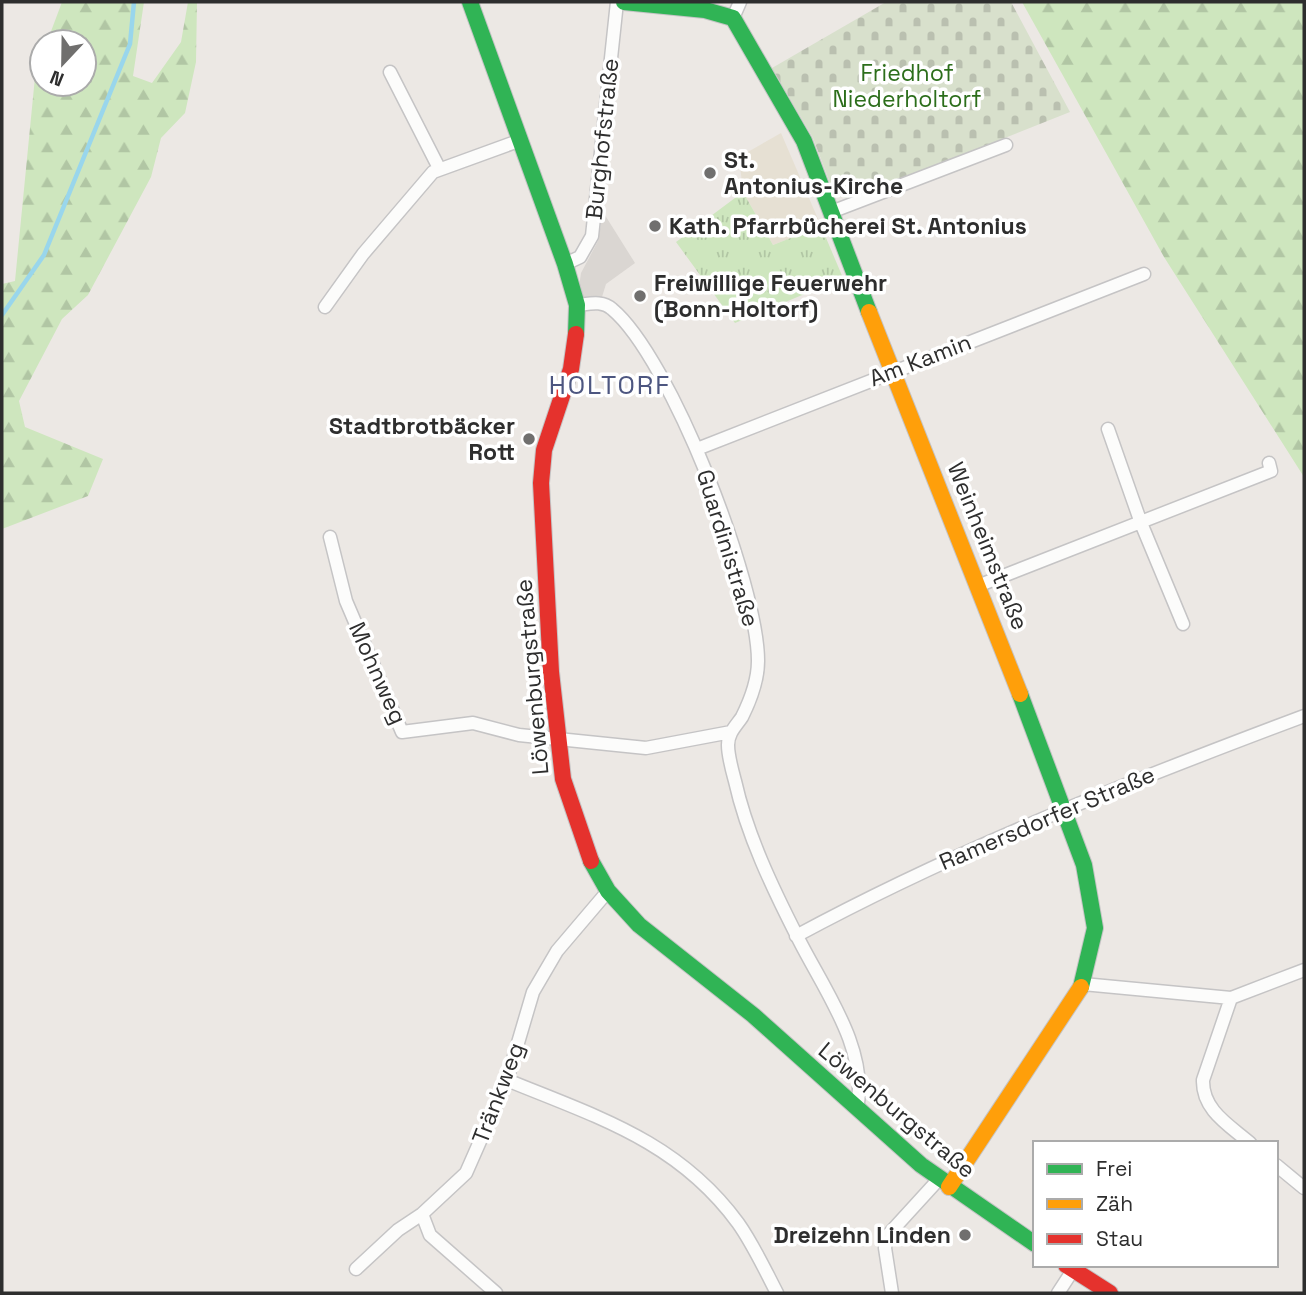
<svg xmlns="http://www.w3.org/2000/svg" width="1306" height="1295" viewBox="0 0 1306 1295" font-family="'Space Grotesk',sans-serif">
<defs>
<pattern id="forest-firs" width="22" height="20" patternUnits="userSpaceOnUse" patternTransform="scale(1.75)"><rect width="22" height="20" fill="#cee6be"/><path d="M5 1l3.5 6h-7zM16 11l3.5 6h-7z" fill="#b1c6a4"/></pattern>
<pattern id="cemetery-stones" width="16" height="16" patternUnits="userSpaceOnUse" patternTransform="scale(1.75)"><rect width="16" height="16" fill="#d8e0cc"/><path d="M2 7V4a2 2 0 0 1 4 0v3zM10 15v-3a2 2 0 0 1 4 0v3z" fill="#bac0b0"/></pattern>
<pattern id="park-tufts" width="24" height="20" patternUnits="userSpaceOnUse" patternTransform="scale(1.75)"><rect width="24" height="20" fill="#cee6be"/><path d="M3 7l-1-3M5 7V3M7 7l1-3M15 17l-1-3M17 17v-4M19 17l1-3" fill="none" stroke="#b1c6a4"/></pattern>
</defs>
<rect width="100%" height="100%" fill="#ece8e4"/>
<path fill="#e6e0d3" d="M781 133 821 226 773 245 743 192 739 157Z"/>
<path fill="url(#forest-firs)" d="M62 2H144L133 76 152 83 181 42 188 2H197L196 62 185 113 161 138 151 177 88 295 62 319 19 401 25 427 103 459 88 496 2 529V284L15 281 35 77 42 57V84H84V42H47Z
M1022 2H1304V477L1164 257Z"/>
<path fill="url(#cemetery-stones)" d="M886 2H1011L1070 112 851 199 835 196 813 138 772 68Z"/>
<path fill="url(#park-tufts)" d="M743 192 773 245 821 226 843 278 735 323 676 242Z"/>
<path fill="#dad6d2" d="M603 212 635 263 606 284 602 297H583L579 287 581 273 598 241Z"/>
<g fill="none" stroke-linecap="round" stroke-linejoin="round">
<path stroke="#99d6ec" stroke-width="4.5" d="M2 315 44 255 130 44 134 2"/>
<defs>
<path id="street" d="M733 18 740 2
M390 72 439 168
M831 212 1006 145
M565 264 580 257 592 236 617 2
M577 305C589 304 602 300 612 309 671 358 758 585 758 661 758 679 750 701 742 717 736 726 728 733 728 745 728 756 732 770 735 781 747 835 773 889 798 938 824 990 869 1049 857 1109
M325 307 363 254 433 172 521 140
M1108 429 1141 523 1183 624
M697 449 1144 274
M330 537 346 601 402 732 473 723 519 735 646 748 731 732
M980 585 1271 471 1269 463
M796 936C959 848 1131 781 1304 716
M1083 984 1231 998 1304 970
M1231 998 1203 1080C1202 1110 1229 1125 1250 1143
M507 1080C597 1117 678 1141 738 1223 753 1244 765 1270 777 1293
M1276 1165 1304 1188
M422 1214 430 1235 496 1293
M356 1269 398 1230 422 1214 466 1173 507 1080 533 992 557 951 608 891
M892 1293 885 1248 887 1236 939 1179
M1058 1293 1073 1270"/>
<path id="fast" d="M470 2 565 264 577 305 576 334
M624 2 705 10 733 18 804 141 869 312
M1020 694 1084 865 1095 928 1081 987
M591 861 608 891 639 925 753 1015 921 1165 1035 1244"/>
<path id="slow" d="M869 312 1020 694
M949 1187 1081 987"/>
<path id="jam" d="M576 334 571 369 544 450 541 483 551 672 563 779 591 861
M1066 1265 1110 1293"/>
</defs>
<use href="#street" stroke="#c5c4c5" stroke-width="15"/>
<use href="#fast" stroke="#c5c4c5" stroke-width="18"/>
<use href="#slow" stroke="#c5c4c5" stroke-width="18"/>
<use href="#jam" stroke="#c5c4c5" stroke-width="18"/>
<use href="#street" stroke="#fcfcfb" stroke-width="12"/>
<use href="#fast" stroke="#30b455" stroke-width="16"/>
<use href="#slow" stroke="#ff9f0a" stroke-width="16"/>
<use href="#jam" stroke="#e5322d" stroke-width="16"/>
</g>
<g fill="#706f6e" stroke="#fff" stroke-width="2.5">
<circle cx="710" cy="173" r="7"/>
<circle cx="655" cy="226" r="7"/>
<circle cx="640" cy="296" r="7"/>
<circle cx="529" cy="439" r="7"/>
<circle cx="965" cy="1235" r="7"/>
</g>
<g text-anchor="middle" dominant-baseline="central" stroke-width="7" stroke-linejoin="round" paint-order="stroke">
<g font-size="23" fill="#2c6e1b" stroke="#fff">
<text x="907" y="73">Friedhof<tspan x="907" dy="26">Niederholtorf</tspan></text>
</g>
<g font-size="23" fill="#2e2e2e" stroke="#fff">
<text transform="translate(602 139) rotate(-84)">Burghofstraße</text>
<text transform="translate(920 360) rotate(-21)">Am Kamin</text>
<text transform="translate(988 546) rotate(68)">Weinheimstraße</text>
<text transform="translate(728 548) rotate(73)">Guardinistraße</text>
<text transform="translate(378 673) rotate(66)">Mohnweg</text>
<text transform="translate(532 677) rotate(-95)">Löwenburgstraße</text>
<text transform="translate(1047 818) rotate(-23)">Ramersdorfer Straße</text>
<text transform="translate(498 1093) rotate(-69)">Tränkweg</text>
<text transform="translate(897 1110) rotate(40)">Löwenburgstraße</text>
</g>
<g font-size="23" font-weight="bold" fill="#2e2e2e" stroke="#fff" text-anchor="start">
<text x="724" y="160">St.<tspan x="724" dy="26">Antonius-Kirche</tspan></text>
<text x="669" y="226">Kath. Pfarrbücherei St. Antonius</text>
<text x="654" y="283">Freiwillige Feuerwehr<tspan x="654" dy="26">(Bonn-Holtorf)</tspan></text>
<text x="515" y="426" text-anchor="end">Stadtbrotbäcker<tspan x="515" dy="26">Rott</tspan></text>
<text x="951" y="1235" text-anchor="end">Dreizehn Linden</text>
</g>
<g font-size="26" letter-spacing="2" fill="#4d5680" stroke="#fff">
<text x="610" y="385">HOLTORF</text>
</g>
</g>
<rect width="1306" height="1295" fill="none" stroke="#2e2e2e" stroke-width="7"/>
<rect x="1033" y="1141" width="245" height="126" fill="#ffffff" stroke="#ababab" stroke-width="2"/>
<rect x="1047" y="1164" width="35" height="10" fill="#30b455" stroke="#ababab" stroke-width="2"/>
<text x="1096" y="1176" font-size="21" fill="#2e2e2e">Frei</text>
<rect x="1047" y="1199" width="35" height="10" fill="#ff9f0a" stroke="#ababab" stroke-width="2"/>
<text x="1096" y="1211" font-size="21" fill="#2e2e2e">Zäh</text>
<rect x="1047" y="1234" width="35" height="10" fill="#e5322d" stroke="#ababab" stroke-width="2"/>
<text x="1096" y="1246" font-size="21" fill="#2e2e2e">Stau</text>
<g transform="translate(63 63) rotate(202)"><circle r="33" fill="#ffffff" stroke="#ababab" stroke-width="2"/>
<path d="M0-5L12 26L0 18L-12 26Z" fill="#706f6e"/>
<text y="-10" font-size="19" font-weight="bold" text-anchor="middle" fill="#2e2e2e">N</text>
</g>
</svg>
